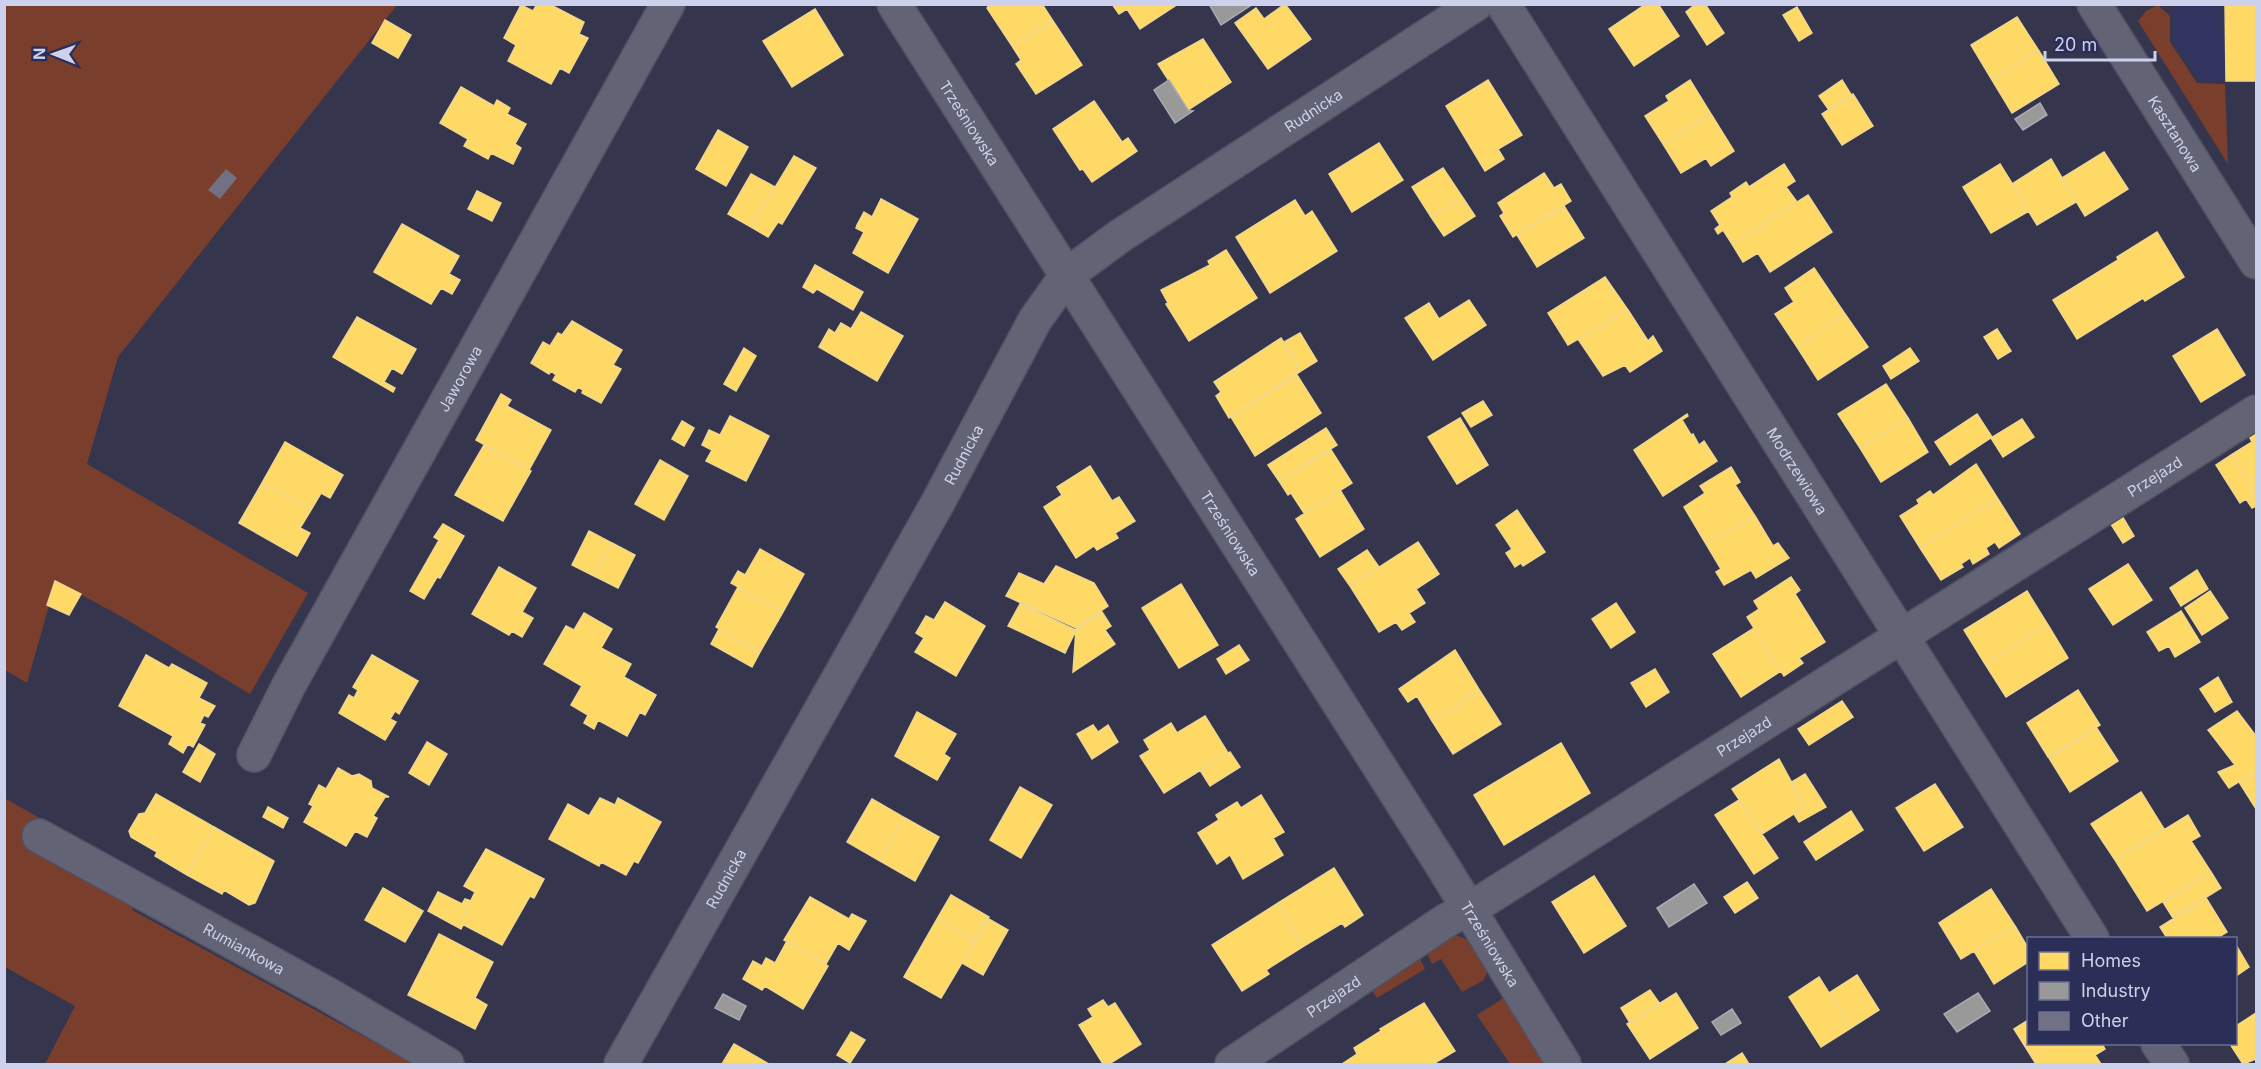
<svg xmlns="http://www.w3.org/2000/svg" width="2261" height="1069" viewBox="0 0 2261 1069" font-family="Inter,sans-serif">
<rect width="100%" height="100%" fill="#35364d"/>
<path fill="#323460" d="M2173 5H2222L2224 81H2199L2173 41Z"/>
<path fill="#7a3e2d" d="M5 5H397L118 357 87 464 308 593 250 694 124 618 56 581 27 683 5 670Z
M2158 5 2170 16V42L2197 83 2225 84 2228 164 2138 21 2146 11Z
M4 798 149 879 132 910 414 1064H45L75 1006 5 967Z
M1453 935C1472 937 1479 953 1488 969L1484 980 1462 992 1441 959 1432 964 1425 949Z
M1418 955 1425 969 1377 998 1370 987Z
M1505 997 1548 1064H1510L1477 1015Z"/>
<path fill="#ffd966" stroke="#f0d78e" stroke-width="1.5" d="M537 4H549L584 22 579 34 588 38 569 73 560 68 551 84 508 61 516 45 504 38 521 5 533 11Z
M990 4H1042L1053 21 1012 46 987 8Z
M1112 4H1178L1140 29 1127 9 1119 14Z
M1285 4 1311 39 1268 69 1235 23 1256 8 1264 19Z
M1646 4H1658L1679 36 1634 66 1609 29Z
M1696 4H1705L1724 33 1707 45 1686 12Z
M2225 4H2256V81H2226Z
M1797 7 1812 33 1799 41 1783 15Z
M815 9 843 55 792 87 763 41Z
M2017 17 2039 51 1992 80 1971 45Z
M385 20 411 35 398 58 372 43Z
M1053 21 1082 65 1036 94 1016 64 1021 60 1012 46Z
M1203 39 1231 82 1188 110 1158 64Z
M2039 51 2059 84 2012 113 1992 80Z
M1488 80 1522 135 1498 149 1504 159 1485 171 1446 106Z
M1690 80 1711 114 1663 144 1645 116 1669 101 1666 96Z
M1842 80 1852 96 1829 110 1819 96Z
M461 87 494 106 497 100 510 108 507 114 526 124 515 144 521 148 513 164 491 153 488 159 464 146 468 139 440 123Z
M1853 94 1873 126 1842 145 1822 114Z
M1094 101 1122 142 1128 138 1137 151 1092 182 1083 169 1080 170 1053 129Z
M1711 114 1734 151 1711 166 1706 158 1681 173 1663 144Z
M718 130 748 147 726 186 696 169Z
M1379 143 1403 180 1352 212 1329 174Z
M2104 152 2128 189 2085 216 2062 178Z
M794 156 816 168 782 224 778 222 768 237 751 227Z
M2051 159 2076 202 2037 225 2012 184Z
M1784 164 1795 181 1786 187 1797 202 1732 244 1723 230 1718 234 1715 229 1720 225 1711 211 1732 197 1730 193 1746 182 1749 187Z
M2000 164 2029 211 1991 233 1963 187Z
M1443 168 1463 198 1431 217 1412 187Z
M1544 173 1554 188 1561 184 1571 201 1513 237 1500 216 1504 213 1498 203Z
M751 174 775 187 751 227 728 214Z
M477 191 501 203 492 221 468 209Z
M1808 195 1832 232 1770 272 1758 253 1743 262 1732 244Z
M1463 198 1475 216 1444 236 1431 217Z
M881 199 918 219 888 273 853 253 864 232 856 228 857 225 864 212 872 217Z
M1295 200 1305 216 1312 211 1337 251 1270 293 1236 237Z
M1564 206 1584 238 1537 267 1517 235Z
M402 224 459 256 449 274 460 280 452 294 441 288 431 304 374 272Z
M2157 232 2184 277 2145 301 2143 298 2077 339 2053 300 2118 260 2117 257Z
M1226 250 1257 298 1189 341 1166 304 1168 303 1161 290 1210 265 1208 261Z
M815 265 863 292 853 310 817 289 813 293 803 287Z
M1814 268 1845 314 1797 347 1775 314 1794 302 1785 288Z
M1605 277 1628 310 1568 345 1548 313Z
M1469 300 1486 325 1433 360 1405 318 1429 303 1439 319Z
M1628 310 1648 341 1653 336 1662 351 1630 372 1625 365 1603 376 1578 339Z
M861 312 903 336 877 381 819 347 829 329 835 333 841 323 851 329Z
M1845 314 1868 347 1818 380 1797 347Z
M357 317 416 349 402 374 392 368 384 382 395 388 393 392 333 357Z
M572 321 622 350 613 365 621 369 601 403 582 393 583 390 578 387 575 392 553 380 556 375 551 371 549 374 531 363 543 342 550 346 558 333 562 335Z
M1997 329 2011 351 1998 359 1984 337Z
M2217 329 2245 375 2201 402 2173 356Z
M1300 333 1317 361 1301 371 1284 342Z
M1281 338 1301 371 1229 418 1216 396 1221 392 1214 382Z
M744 348 756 356 736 391 724 384Z
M1910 348 1919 361 1891 379 1883 366Z
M1297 375 1321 413 1255 456 1231 417Z
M1886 384 1908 418 1860 448 1838 414Z
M501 394 511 400 507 406 551 430 529 470 476 440Z
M1483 401 1492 415 1471 427 1462 413Z
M1687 414 1688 416 1682 420 1691 435 1693 434 1699 445 1704 441 1717 461 1663 496 1634 450Z
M1977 414 1992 437 1950 465 1935 442Z
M730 416 769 436 746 481 706 461 712 450 702 445 709 430 720 435Z
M1460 418 1488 465 1457 484 1428 437Z
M1908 418 1928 452 1881 482 1860 448Z
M2022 419 2034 437 2003 457 1991 438Z
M682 421 694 428 684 446 672 439Z
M1326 428 1337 445 1279 481 1268 465Z
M2256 432V492L2255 493 2231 455 2252 442 2249 436Z
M285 442 343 475 330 498 321 493 311 510 262 483Z
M484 445 531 471 503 521 455 495Z
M1331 450 1352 483 1304 513 1291 493 1288 495 1279 481Z
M2231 455 2255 493 2240 503 2216 465Z
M660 460 688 476 664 520 635 504Z
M1976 464 1998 499 1920 548 1900 516 1919 504 1917 500 1930 491 1933 495Z
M1090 466 1112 501 1119 497 1135 521 1115 533 1118 538 1097 550 1094 546 1076 558 1044 507 1062 495 1057 487Z
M1731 467 1740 482 1735 485 1755 516 1706 544 1684 507 1705 493 1700 486Z
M262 483 311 510 300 528 310 533 297 556 239 523Z
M1340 490 1364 529 1320 557 1296 519Z
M2256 492V506L2252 508 2246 499Z
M1998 499 2020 534 1999 548 1995 542 1986 548 1989 554 1973 564 1970 558 1961 564 1963 567 1941 580 1920 548Z
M1517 510 1545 552 1523 566 1521 563 1515 567 1506 553 1512 549 1496 525Z
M2119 511 2134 536 2123 543 2107 518Z
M1755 516 1773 546 1778 543 1789 558 1756 578 1751 570 1724 585 1716 572 1721 569 1706 544Z
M443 524 464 536 440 578 437 577 424 599 410 591 439 540 434 537Z
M589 531 612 543 594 576 572 565Z
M1418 542 1439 574 1416 589 1425 603 1409 613 1415 622 1402 630 1396 622 1379 632 1350 586Z
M612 543 635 555 618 588 594 576Z
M760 549 804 574 783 612 731 583 738 571 745 575Z
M1367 550 1379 567 1350 586 1338 569Z
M2128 564 2152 600 2113 625 2089 589Z
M1056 566 1094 583 1108 606 1076 628 1006 596 1019 573 1044 584Z
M499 567 536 588 522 612 533 618 522 637 512 631 509 635 472 614Z
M2197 570 2208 589 2181 606 2170 588Z
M1791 577 1800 590 1795 594 1825 642 1799 658 1803 663 1784 676 1747 617 1759 609 1754 601Z
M55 581 81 594 69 615 47 605Z
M1181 584 1218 645 1179 668 1142 608Z
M738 587 783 612 760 652 716 627Z
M2027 591 2048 625 1985 664 1964 630Z
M2210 591 2228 618 2202 635 2185 608Z
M945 602 985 626 956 676 915 652 924 638 916 633 926 616 934 620Z
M1616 603 1635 632 1611 648 1592 619Z
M1020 604 1076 630 1065 653 1008 626Z
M2181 611 2200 642 2175 657 2169 646 2159 651 2147 632Z
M1102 612 1111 626 1105 630 1115 644 1073 672 1076 629Z
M584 613 612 629 601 648 631 664 624 677 656 695 645 715 640 712 627 736 598 720 594 729 584 723 588 715 571 705 582 686 544 664 566 626 574 630Z
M2048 625 2068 658 2006 697 1985 664Z
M1754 628 1781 671 1741 697 1713 654Z
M719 629 760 652 752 667 711 644Z
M1239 645 1249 660 1226 674 1217 659Z
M1455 650 1480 691 1432 721 1417 696 1408 702 1399 689Z
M146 655 169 668 172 664 207 683 199 698 215 706 208 717 204 715 200 723 205 725 193 747 188 744 183 753 169 744 173 736 119 706Z
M372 655 418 681 399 714 395 711 390 719 396 722 385 740 339 713 349 695 354 698 358 690 353 687Z
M1655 669 1669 692 1646 707 1631 683Z
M2218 677 2232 702 2215 712 2200 689Z
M2078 690 2100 725 2048 757 2027 723Z
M1480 691 1501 724 1453 754 1432 721Z
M1842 701 1853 717 1809 745 1798 729Z
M2237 711 2256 736V771L2229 788 2218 772 2235 765 2208 730Z
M917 712 956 734 944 754 950 758 937 780 895 756Z
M1205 716 1228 753 1164 793 1140 756 1150 750 1144 740 1171 723 1177 733Z
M1093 725 1098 732 1108 725 1118 742 1092 759 1077 734Z
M2096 727 2118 761 2070 792 2049 758Z
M427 742 447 754 429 785 409 773Z
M1561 743 1590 793 1504 845 1474 795Z
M199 744 215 754 200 782 183 772Z
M1230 752 1240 767 1210 786 1200 770Z
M1779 759 1805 807 1762 834 1732 789Z
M338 768 352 776 359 774 371 781 372 788 389 797H385L373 816 377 818 367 837 355 831 346 846 304 822 313 806 309 804 319 785 326 789Z
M2256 771V809L2239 782Z
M1805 774 1826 807 1799 822 1794 814 1805 807 1790 783Z
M1935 784 1963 827 1924 851 1896 808Z
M1020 787 1052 805 1021 858 990 840Z
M2141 792 2164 829 2115 860 2091 824Z
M156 794 214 827 187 875 155 856 157 852 131 837 129 831 139 814 145 813Z
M1261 795 1284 832 1273 838 1283 855 1243 879 1230 855 1217 864 1198 833 1219 820 1216 815 1237 802 1241 808Z
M600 798 615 805 618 798 661 822 638 863 634 861 626 875 601 862 599 866 549 839 568 804 589 816Z
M872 799 905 818 880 861 847 842Z
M1739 800 1778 858 1754 874 1715 815Z
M268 807 288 818 283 828 263 817Z
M1851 811 1863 830 1816 860 1804 842Z
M2188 815 2200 836 2191 841 2211 872 2147 911 2115 860Z
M905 818 939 837 915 881 880 861Z
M214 827 274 861 255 903 249 905 224 890 222 894 187 875Z
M486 849 544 879 534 898 530 896 502 945 460 923 475 892 464 886Z
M1334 868 1363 915 1345 927 1342 923 1304 946 1278 903Z
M2211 872 2221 888 2173 918 2163 902Z
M1594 876 1626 926 1584 953 1552 902Z
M1747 882 1758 898 1735 913 1724 897Z
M383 888 423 911 405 942 365 920Z
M1991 889 2015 926 1961 959 1939 923Z
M438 892 462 904 465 899 471 901 460 923 463 925 461 929 428 911Z
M951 895 989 917 975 941 937 919Z
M810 897 849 919 852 914 866 921 849 950 838 943 826 964 784 940Z
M2206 898 2227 932 2217 938H2167L2160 927Z
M1278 903 1304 946 1266 970 1269 974 1242 991 1212 945Z
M987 918 1008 930 983 975 962 963Z
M937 919 975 941 941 998 904 977Z
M2015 926 2028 948V962L1994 984 1974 951Z
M439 934 493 962 475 998 487 1005 475 1029 408 995Z
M787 941 828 966 803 1009 765 986 762 990 743 979 753 961 762 966 766 958 775 963Z
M2236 945 2249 967 2236 976Z
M1857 975 1879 1010 1851 1028 1829 993Z
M1819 977 1851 1028 1821 1047 1789 997Z
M1650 990 1660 1004 1630 1023 1621 1008Z
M1676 993 1698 1028 1650 1059 1627 1024Z
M1103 1000 1108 1007 1115 1003 1141 1044 1109 1064H1103L1079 1025 1093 1017 1088 1009Z
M1424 1003 1455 1051 1433 1064H1342L1357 1054 1354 1048 1381 1031 1380 1029Z
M2256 1013V1059L2243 1064 2230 1044H2236V1026Z
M2028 1020V1044H2051L2031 1056 2014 1029Z
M851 1032 865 1040 850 1063 837 1055Z
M734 1044 769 1064H722Z
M2051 1044H2102L2105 1049 2095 1055 2101 1064H2036L2031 1056Z
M1742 1053 1749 1064H1725Z"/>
<path fill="#999" stroke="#a9aab2" stroke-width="1.5" d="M1209 4H1253L1221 25Z
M1169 80 1188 110 1193 111 1175 123 1154 90Z
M2040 103 2047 115 2023 130 2015 119Z
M1694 884 1707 903 1669 927 1657 908Z
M1978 993 1990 1011 1957 1032 1944 1014Z
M723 994 746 1006 739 1020 715 1008Z
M1732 1009 1741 1023 1721 1035 1712 1022Z"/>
<path fill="#727083" d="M226 169 237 178 220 199 208 190Z"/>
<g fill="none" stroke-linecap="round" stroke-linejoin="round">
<defs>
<g id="street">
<path id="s1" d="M894 4 1440 862 1564 1064"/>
<path id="s2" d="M1503 4 2092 938"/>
<path id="s3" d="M2094 4 2256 262"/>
<path id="s4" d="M254 755 289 685 668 4"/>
<path id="s5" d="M39 836 329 995 447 1064"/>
<path d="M2158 1044 2172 1064"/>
<path id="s6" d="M621 1064 936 506 1035 320 1067 275 1120 236 1476 4"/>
<path id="s7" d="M1232 1064 1447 920 1486 899 2256 412"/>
</g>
</defs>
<use href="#street" stroke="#515266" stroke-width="36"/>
<use href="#street" stroke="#626475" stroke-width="33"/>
</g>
<g text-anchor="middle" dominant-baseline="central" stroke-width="6" stroke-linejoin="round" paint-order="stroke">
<g font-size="15" fill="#cdd1eb" stroke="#2b2e57">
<text stroke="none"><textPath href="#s6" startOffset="1203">Rudnicka</textPath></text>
<text stroke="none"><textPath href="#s1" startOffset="141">Trześniowska</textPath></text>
<text stroke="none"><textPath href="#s3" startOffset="153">Kasztanowa</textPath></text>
<text stroke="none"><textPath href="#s4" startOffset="429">Jaworowa</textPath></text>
<text stroke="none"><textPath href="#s6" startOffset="699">Rudnicka</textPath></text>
<text stroke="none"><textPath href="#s2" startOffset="552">Modrzewiowa</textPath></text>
<text stroke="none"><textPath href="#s7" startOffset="1094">Przejazd</textPath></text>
<text stroke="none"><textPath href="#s1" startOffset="627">Trześniowska</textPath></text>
<text stroke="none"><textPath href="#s7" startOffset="608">Przejazd</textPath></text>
<text stroke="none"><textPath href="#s6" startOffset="213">Rudnicka</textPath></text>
<text stroke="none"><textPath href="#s1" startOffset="1113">Trześniowska</textPath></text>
<text stroke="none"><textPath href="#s5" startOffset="234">Rumiankowa</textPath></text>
<text stroke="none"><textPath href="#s7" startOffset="122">Przejazd</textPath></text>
</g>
</g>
<rect width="2261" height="1069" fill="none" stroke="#cdd1eb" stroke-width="12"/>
<rect x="2027" y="937" width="210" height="108" fill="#2b2e57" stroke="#6c6f92" stroke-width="1.5"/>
<rect x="2039" y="952" width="30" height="18" fill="#ffd966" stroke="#6c6f92" stroke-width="1.5"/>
<text x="2081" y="967" font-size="18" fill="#cdd1eb">Homes</text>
<rect x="2039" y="982" width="30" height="18" fill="#999999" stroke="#6c6f92" stroke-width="1.5"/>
<text x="2081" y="997" font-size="18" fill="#cdd1eb">Industry</text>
<rect x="2039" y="1012" width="30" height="18" fill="#727083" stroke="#6c6f92" stroke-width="1.5"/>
<text x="2081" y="1027" font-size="18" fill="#cdd1eb">Other</text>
<g transform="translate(54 54) rotate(271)" stroke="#2b2e57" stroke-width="4.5" paint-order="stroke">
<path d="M0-4.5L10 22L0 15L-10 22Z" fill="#cdd1eb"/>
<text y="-9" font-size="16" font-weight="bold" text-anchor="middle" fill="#cdd1eb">N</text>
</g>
<path d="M2045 51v9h110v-9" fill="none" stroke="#cdd1eb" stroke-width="3"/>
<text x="2054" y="51" font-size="18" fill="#cdd1eb" stroke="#2b2e57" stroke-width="4.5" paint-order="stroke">20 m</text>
</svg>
